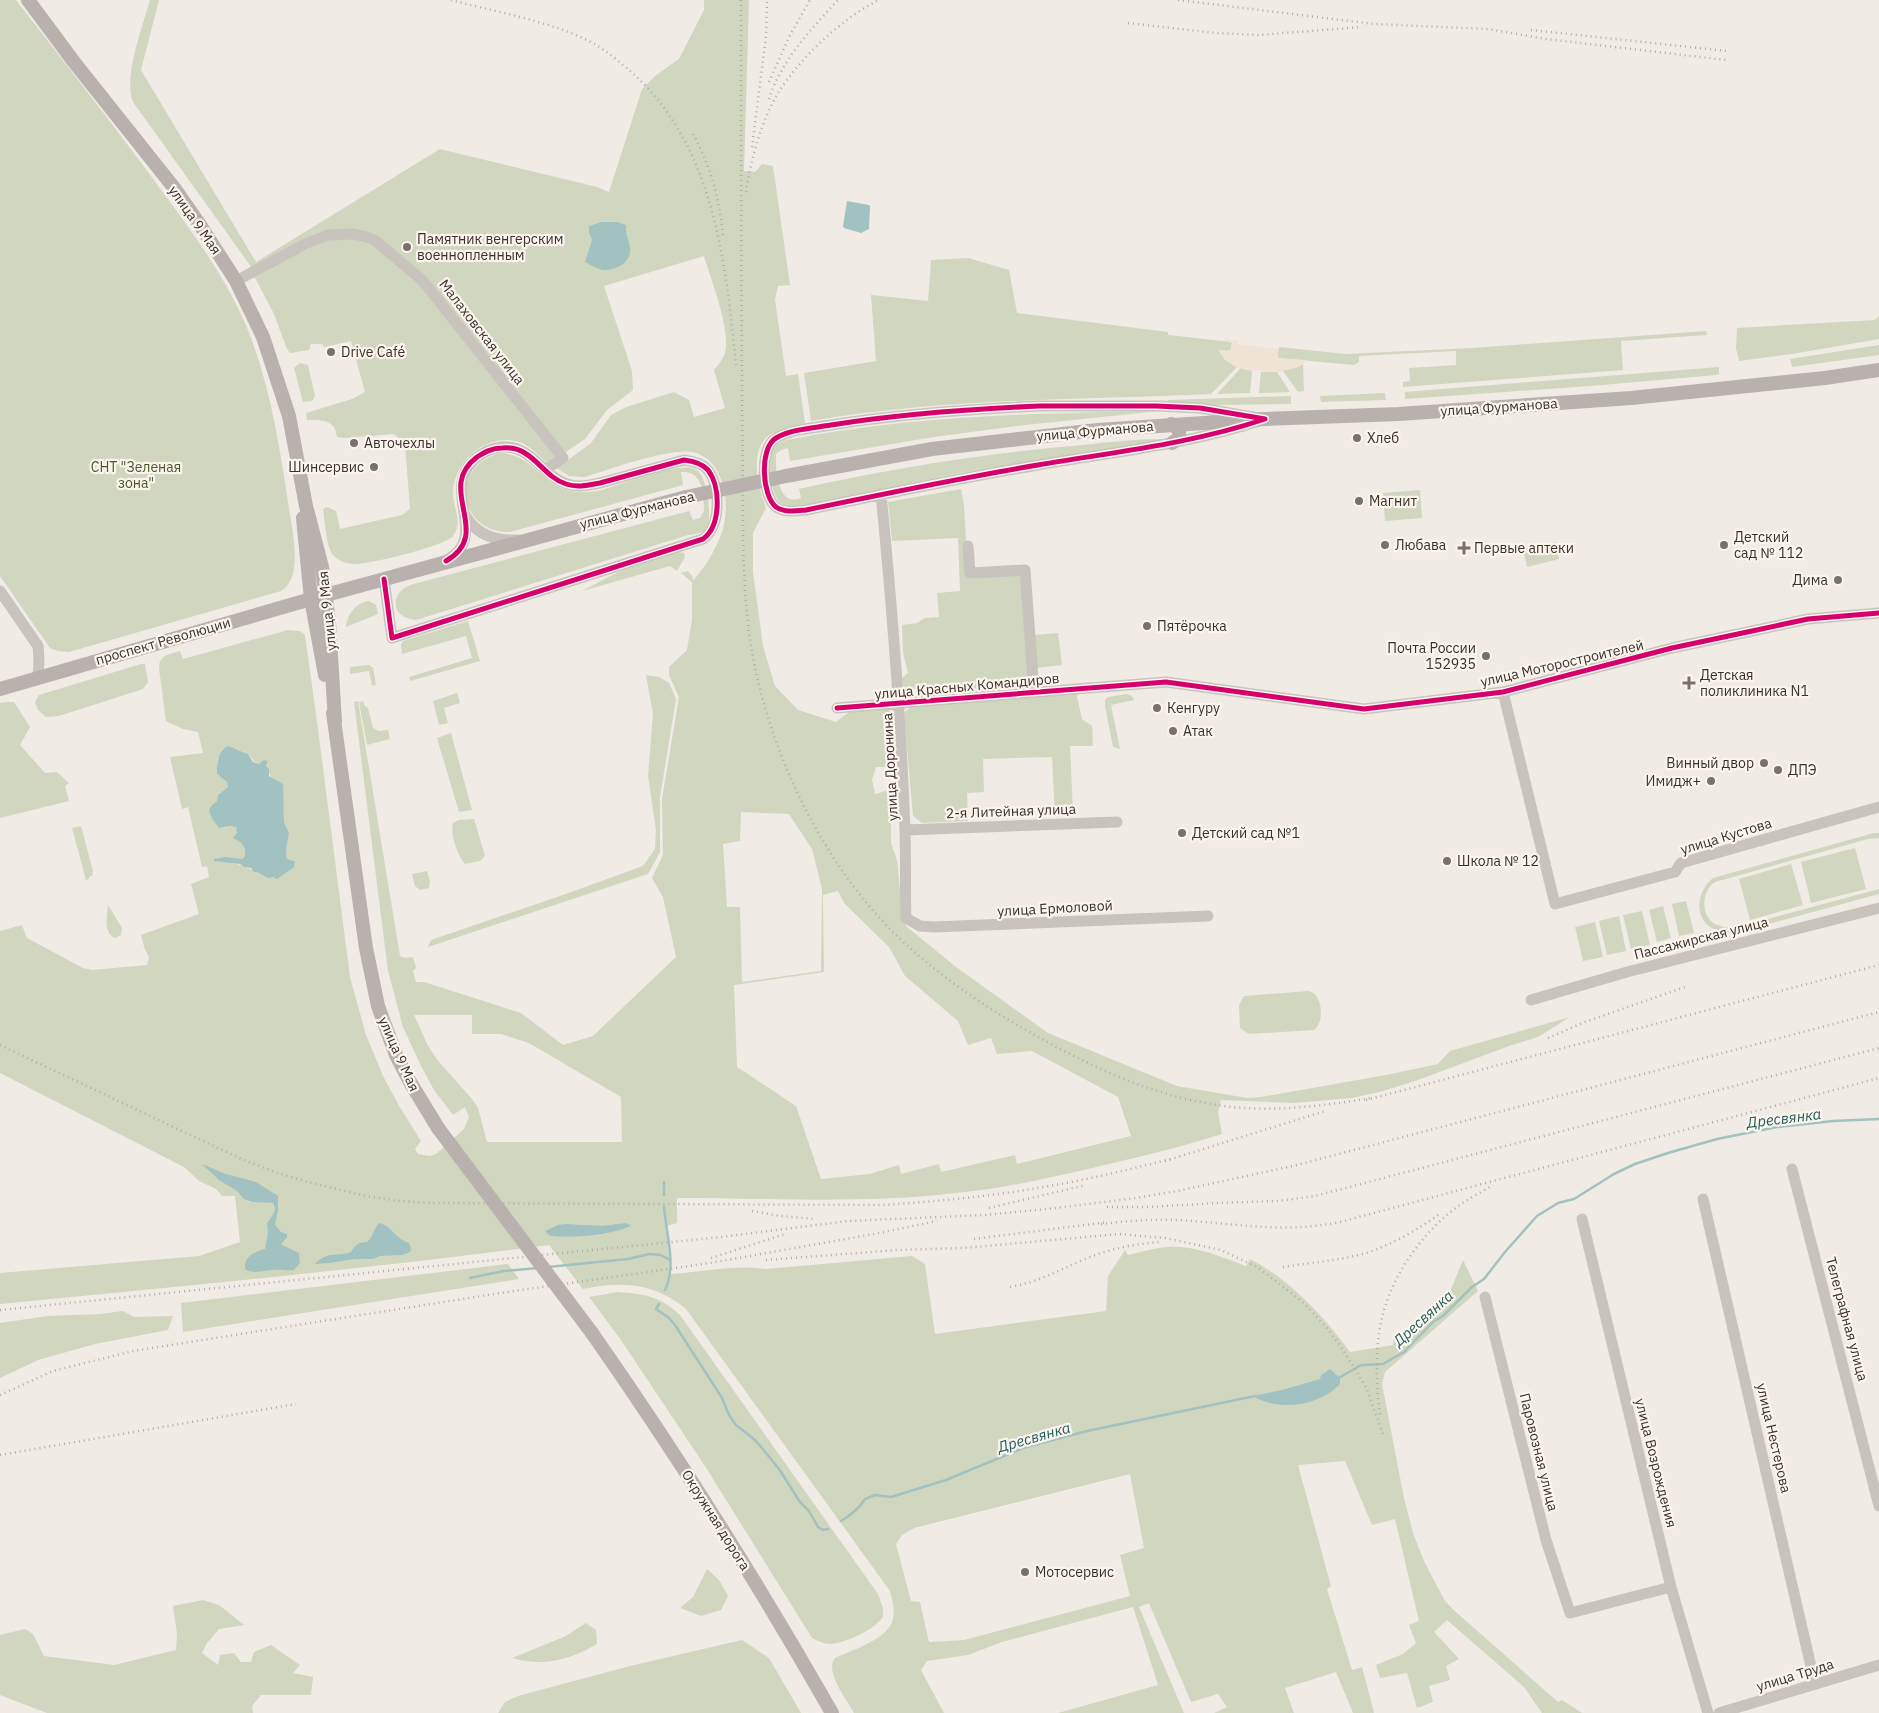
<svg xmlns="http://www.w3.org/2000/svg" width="1879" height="1713" viewBox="0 0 1879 1713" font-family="'IBM Plex Sans',sans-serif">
<rect width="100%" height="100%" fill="#f0ebe5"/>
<path fill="#d1d6bf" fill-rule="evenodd" d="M0 0H16C64 62 113 124 159 187 194 235 230 282 251 338 272 394 280 451 289 508 292 530 304 577 281 591L69 652 58 651 50 648 0 576Z
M150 0H159L141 70 256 262 440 149 597 187 609 192 642 89 655 76 679 59 704 10V0H749L744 171 755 172 762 164 773 166 790 285 778 286 775 300 786 376 798 374 805 423C794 426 781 428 771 434 748 448 758 487 766 508L753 533V572L763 646 775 686 798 710 836 722 849 712 888 709 893 714 894 767H876L872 780 875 794 896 788 897 812 891 821V843L897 860 903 918 907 927 956 967 1048 1033 1177 1086 1247 1098 1261 1097 1386 1075 1438 1064 1450 1051 1570 1017 1538 1037 1509 1046 1418 1080 1383 1091 1352 1098 1294 1103 1221 1100 1218 1112 1222 1134C1184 1146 1147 1155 1109 1164 1058 1176 1008 1188 956 1193 864 1204 769 1198 677 1198V1223L667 1226 671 1274C703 1272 734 1264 766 1269L912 1256 925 1264 935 1334 1106 1311 1108 1276 1125 1250 1128 1255C1141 1252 1154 1248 1167 1247 1195 1245 1221 1257 1246 1266L1250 1259C1289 1279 1325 1317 1350 1352L1393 1345 1394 1335 1408 1333V1331L1449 1294 1463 1260 1478 1291 1385 1372 1382 1384 1404 1498 1413 1533 1424 1561 1438 1588 1445 1601 1457 1613 1558 1702 1562 1700 1582 1713H1542L1524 1687 1447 1620 1434 1632 1459 1659 1446 1666 1450 1680 1429 1686 1433 1702 1417 1708 1407 1673 1380 1678 1376 1665 1403 1654 1416 1643 1409 1625 1419 1621 1395 1519 1372 1525 1345 1461 1298 1465 1331 1586 1327 1589 1352 1670 1362 1667 1374 1713H1353L1336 1672 1285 1688 1294 1713H1214L1227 1707 1218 1694 1191 1702 1149 1603 1139 1607 1184 1713H1058L1158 1685 1133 1607 1002 1642 968 1655 927 1661 921 1670 944 1713H854C847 1700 824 1671 835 1658 852 1650 889 1639 893 1619 895 1609 892 1599 890 1591L686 1309C655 1283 622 1281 583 1289L549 1245C367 1269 183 1286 0 1304V1273L199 1256 240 1242 235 1196H222L216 1189 199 1181 184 1167 0 1073V931L22 925 27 938 83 968 92 970 147 965 149 957 145 950 141 935 199 914 191 884 209 877 207 866 202 867 188 807 182 809 170 757 203 753 198 732 183 729 166 721 159 668C159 655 170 654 180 651L183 659 288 630 300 631 305 635 318 729 350 977 366 1035 383 1076 398 1104 421 1141 415 1149 418 1154 430 1156 436 1154 464 1129 469 1117 465 1107 453 1115 434 1090 421 1066 403 1027 388 971 354 702 358 701 400 956 405 958 413 957 416 968 413 971 416 982H424L521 1013 563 1045 593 1036 676 957 663 897 652 878 663 855 662 799 679 697 669 675V667L687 650 692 619V582L681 573 688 571 692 576 693 581C706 566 715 551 722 532 731 506 725 458 692 452 669 448 610 469 585 477L569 476 557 468 591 443 611 415 626 407 674 392 689 400 694 417 725 408 714 370C718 365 723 359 725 353 731 330 711 280 704 256L604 286 632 371 633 390 607 410 585 439 563 454 425 279 353 231 252 268 133 102C123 77 143 26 150 0ZM223 749C231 749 240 749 247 754 253 757 252 762 259 764L268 761 266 766 283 804 284 822 289 833 286 850 287 859 295 861 268 878C251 868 235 861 214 861L242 859 245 856C245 845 238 838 236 827L230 826 224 828 212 805 217 801 218 795 229 787 227 782 217 774V760ZM741 812 789 814 812 849 822 889 821 971 742 982 740 907H727L723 844 740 841ZM838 891 844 903 889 947 905 976 958 1021 968 1045 991 1038 997 1054 1032 1051 1118 1097 1131 1136 1017 1164 1015 1155 941 1172 939 1164 901 1174 899 1165 870 1174 821 1179 796 1106 737 1067 734 985 824 972 823 895ZM414 1015H472V1034H501L529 1043 621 1097 622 1142H487L478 1108 473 1100 439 1062 428 1046ZM1130 1474 1144 1548 1120 1555 1130 1596 964 1640 929 1642 920 1602 911 1601 896 1544 902 1535 914 1528Z
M329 238 368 240 420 282 558 456 547 463C539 456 530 446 520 442 488 432 455 459 453 491 452 506 464 523 453 536 445 546 371 564 355 564 348 564 340 562 334 556 326 549 325 521 323 509L327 507 336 511 340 529 402 515 410 509 405 444 394 434 345 438 337 437C335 419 322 420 307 420L306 413 352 399 365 392 351 341 324 347 322 344H311L309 350 290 353 287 349 274 314 254 276Z
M968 258 1009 270 1017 313 1168 332V335L1232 342 1231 349 1228 351 1219 350 1225 360 1237 367 1211 394C1078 400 943 398 811 421L804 373 876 361 871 295 928 301 931 260Z
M1879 316V339L1792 354 1739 361 1736 348 1737 328 1875 320Z
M1706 331 1707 335 1621 341 1623 370 1403 387V382L1410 381 1409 368 1456 365V351L1359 356V362L1354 365 1277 358 1279 347 1346 354 1472 348Z
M1879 345V355L1792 367 1790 359Z
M300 363 308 365 315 396 312 401 303 402 294 368Z
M1303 364 1304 391 1298 392 1283 371Z
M1719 367V374L1716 375 1590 386 1405 399V392Z
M1241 368 1252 371 1250 393 1217 394Z
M1261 372H1277L1290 392 1259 393Z
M1385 393 1386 400 1321 402 1320 396Z
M1291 396V404L1212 405 1168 402V400Z
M1159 411 1016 426 934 437 790 461 788 448 781 450 776 454C775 470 778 508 801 498L799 489C893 468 987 453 1083 445 1110 442 1136 439 1163 439L1154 442 965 472 805 505C798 506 789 508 782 504 772 498 766 462 770 452 772 445 780 443 786 440 909 416 1034 413 1159 411Z
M501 453C544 456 542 503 602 490 619 485 676 464 691 468 696 469 700 472 702 477 707 486 713 520 706 529 702 534 695 534 688 535L416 620C391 618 389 594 410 585L689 511 693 520 700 518 704 511C704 494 703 470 681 472L683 485 510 532C458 533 448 466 501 453Z
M961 489 964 505 968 575 1023 574 1030 683 1018 688 933 690C923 687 913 691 903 686L902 678 908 673 903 653 902 625 917 623 925 618 939 617 937 593 960 591 958 538 892 541 888 502Z
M1420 490 1422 518 1385 521 1383 493Z
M1556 542 1559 559 1527 567 1523 548Z
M678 552 684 553 685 557 677 571 670 566 582 591 618 572Z
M369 601 376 605 378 614 346 627C347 615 356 602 369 601Z
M468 621 480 661 410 681 409 677 472 658 466 636 402 654 401 645 403 641Z
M1058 633 1062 665 1036 668 1034 635Z
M141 664H145L148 682 143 689 59 716 46 717 38 710 35 702 39 695Z
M369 665 373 668 376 685 372 686 369 671 350 674V667Z
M646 675 659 677 669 683 676 699 660 797V852L648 874 428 947 431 940 563 895 643 866 655 849 656 830 648 776 653 714Z
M1076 692 1082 719 1092 726 1093 746H1070L1073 814 1055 815 1052 757 983 759 984 792 967 793 968 821 922 823 913 816 904 713 912 706Z
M457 693 460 703 444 708 448 723 439 725 433 701Z
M1126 694 1132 696 1134 700 1111 705 1120 749 1113 747 1105 706V700L1108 697Z
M363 701 365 706 368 708 373 728 379 731 388 730 390 739 367 745 359 702Z
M5 702H14L30 727 20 745 45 773 57 772 69 783 65 786 69 801 0 818V703Z
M451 733 472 810 459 812 437 738Z
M474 819 485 856 480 861 465 864C457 855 450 834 453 823L459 820Z
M81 826 93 871 92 876 89 877V879L86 880 72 828Z
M1874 833H1879V838L1868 839 1715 882C1703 890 1700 911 1712 922 1718 927 1728 927 1735 928L1879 889V894L1736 933C1727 932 1717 932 1709 926 1693 914 1699 888 1713 878Z
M1855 848 1866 889 1811 903 1801 862Z
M1791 864 1803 905 1750 920 1739 879Z
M427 871 430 881 429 888 420 890 415 886 412 874Z
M1686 901 1694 933 1679 936 1672 904Z
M108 905 122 928 121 935 115 938C103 932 107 917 108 905Z
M1663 906 1671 938 1657 942 1649 910Z
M1642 911 1650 945 1631 949 1623 915Z
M1619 916 1626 951 1607 955 1599 921Z
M1595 922 1603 957 1583 961 1575 927Z
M1308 991C1323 993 1325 1022 1314 1030L1249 1034 1240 1028 1239 1005 1244 996Z
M508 1264 519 1279 183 1332 181 1303Z
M618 1292C645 1294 660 1296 680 1315L878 1594 883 1608V1617C875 1629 846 1643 831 1644 825 1644 818 1641 812 1638L705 1466 621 1340 589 1297Z
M123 1311 134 1317 173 1316 168 1330 95 1344 38 1360 0 1378V1323L48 1316 100 1314Z
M707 1569 719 1580 728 1596 721 1610 701 1616 680 1608 693 1597Z
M203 1600 219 1605 244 1625 219 1629 207 1643 202 1653 218 1665 220 1655 234 1653 241 1662H251L254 1652 271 1645 300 1665 293 1673 313 1677 311 1695H261L252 1706 253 1713H47L0 1695V1635L25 1629 33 1634 44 1656 114 1665 176 1650 177 1634 173 1606Z
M586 1623 596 1630 597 1644C570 1660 543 1667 512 1658L566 1636Z
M742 1640 769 1658 801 1713H498L505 1702 518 1696 630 1666Z"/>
<path fill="#eee3d5" d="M1225 339 1238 341V344L1278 349V358L1307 360 1299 367 1277 372 1246 370 1234 366 1222 356 1219 350 1228 351 1231 349 1232 343 1225 341Z"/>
<path fill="#a1c2c1" d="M847 201 869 205 870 206 869 229 861 233 844 228 843 226Z
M602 222H617L626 225C625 234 629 240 630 248 632 262 616 271 603 270 597 269 591 265 585 262L592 240 589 232V226Z
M228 746 248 754 253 762 259 764 264 760 268 761 266 766 269 769V776L283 784 284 822 289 833 286 850 287 859 295 861 294 867 277 879 273 877 268 878 257 872H254L251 868 244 867 240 864 214 861V859L225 857 242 859 245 856C245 845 242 842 233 838L237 833 236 827 230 826 219 828 212 819 209 810 212 805 217 801 218 795 228 787 227 782 217 774C217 763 217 752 228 746Z
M202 1164 226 1174 256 1182 278 1196V1210L275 1225 281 1232 287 1234V1237L282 1243V1245L299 1253 300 1263 294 1270C286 1271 280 1269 273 1270 264 1270 253 1275 245 1269 244 1256 254 1252 265 1249L268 1233 267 1223C272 1216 278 1211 273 1203L253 1202 244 1199 237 1191 219 1180Z
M379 1223C391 1225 394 1238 409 1243L411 1248 410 1252 402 1255 380 1256 373 1259H355L329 1263 315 1264C327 1251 336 1257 351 1252 355 1245 359 1242 367 1242 374 1236 373 1229 379 1223Z
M626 1223 631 1226C606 1236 576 1238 550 1236L545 1231 558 1225 566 1224 601 1226Z
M1330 1369 1340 1378V1384C1320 1406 1279 1412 1253 1396L1282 1390 1320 1379 1321 1375Z"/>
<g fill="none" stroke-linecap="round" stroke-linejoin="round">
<path stroke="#a1c2c1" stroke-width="2.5" d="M664 1182V1195
M664 1207C666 1233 677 1266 665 1290
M548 1267 628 1259 649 1254 661 1255 670 1260
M470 1278 504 1271 538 1268
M659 1304 656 1309 669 1318 675 1325 722 1398 729 1415 736 1425 755 1440 766 1453 779 1469 800 1502 809 1511 818 1527 823 1530 828 1529
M1337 1379 1361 1365 1383 1364 1404 1352 1434 1321 1443 1316 1472 1287 1484 1279 1505 1252 1537 1216 1558 1203 1574 1199 1614 1174 1635 1164 1668 1153 1717 1139 1777 1127 1833 1121 1879 1119
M841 1521C851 1515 859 1509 865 1499L875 1495 891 1497 946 1480 1023 1448 1087 1431 1255 1396"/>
<path stroke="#c9c3be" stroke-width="11" d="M236 281 305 244 328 235 354 234 370 238 377 242 423 281 563 458 545 470
M1040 406H1156L1200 408 1265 419C1191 444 1114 452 1038 465 960 478 883 494 806 510 796 511 785 513 776 507 762 496 759 448 776 438 791 429 814 428 831 425 900 414 970 409 1040 406Z
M881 494C892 606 901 719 905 831 906 860 905 889 906 918L920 926 934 927 1208 916
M465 515C476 535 496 541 517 540
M968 546 970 573 1025 570 1034 692
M384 579 392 638 703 539C721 526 721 487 708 470 702 463 692 461 684 460L600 483C589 485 578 488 567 484 542 476 532 445 502 447 492 448 483 452 475 459 439 491 491 535 447 560
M0 591 38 646 39 660 38 678
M1503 692 1555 904 1675 872 1681 863 1879 807
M837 708 1166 682 1364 709 1503 692 1672 648 1752 631 1808 619 1879 613
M905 830 1117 822
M1531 1000 1627 972 1879 908
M1792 1169 1879 1506
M1703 1199 1815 1684
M1582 1219 1671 1587 1708 1713
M1485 1297 1546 1540 1570 1613 1671 1587
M1719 1713 1879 1665"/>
<path stroke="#b8b1ad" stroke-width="14" d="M28 0 74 62 175 189 200 225 236 281 263 337 289 416 306 506 322 567 329 622 335 722
M1171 424C1178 427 1181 432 1178 439L1172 443
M786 476 932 449 1098 430 1265 419 1399 414 1631 398 1825 378 1879 370
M303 518 311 599 325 675
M0 689 311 599 686 497
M333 713 366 948 378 1006 396 1055 410 1082 438 1128
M592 1333C678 1456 758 1583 832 1713"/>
<path stroke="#b1aca8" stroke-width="2.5" stroke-dasharray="1 4" stroke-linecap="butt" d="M451 0C496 12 546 20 589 41 601 47 612 56 623 65 713 138 725 256 736 365
M741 0C741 128 741 256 742 384 742 426 743 469 743 511 743 554 744 597 750 639 765 743 819 858 893 932 930 969 980 1004 1026 1030 1082 1062 1142 1092 1206 1103 1260 1114 1317 1107 1371 1098
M1178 0 1374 24 1488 29 1546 39 1726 60
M1128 23 1215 33 1258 35 1362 27
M1531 30 1727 51
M769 82 789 37 810 0
M769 99C781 61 811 29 838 0
M693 134C711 166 719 199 723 235
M752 147 766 36 767 0
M746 192C751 159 761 122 778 93 800 58 842 18 879 0
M1548 1038 1585 1022 1688 986
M0 1045 239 1158 275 1172 304 1181 366 1196 399 1201 433 1203 885 1205C936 1201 987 1197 1037 1188 1082 1181 1127 1170 1171 1159
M1366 1100 1879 965
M1165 1161 1325 1111
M1107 1207H1147L1218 1203 1278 1201 1315 1196 1879 1048
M989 1208 1086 1185
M752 1211 780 1216 816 1219
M1101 1224C1126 1221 1152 1219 1177 1220 1235 1223 1282 1234 1340 1222L1879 1078
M974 1239 1108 1222
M711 1258 785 1234
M766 1260 897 1250 964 1248 1119 1234 1165 1238 1221 1250 1259 1268 1305 1304 1325 1326 1340 1345 1366 1387 1384 1437
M1283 1267C1308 1263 1334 1261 1359 1255 1389 1247 1417 1230 1441 1213
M1010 1287C1039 1282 1059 1270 1085 1259 1109 1249 1134 1244 1160 1242
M0 1310 721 1237 848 1221 984 1215 1047 1209 1129 1199 1177 1191 1293 1166 1879 1012
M0 1395 53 1371 133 1351 507 1292 710 1263 874 1234 937 1221
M1380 1414C1376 1384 1375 1352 1381 1322 1391 1275 1424 1229 1464 1202 1473 1196 1484 1191 1493 1185
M0 1455 296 1404"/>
<path stroke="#b8b1ad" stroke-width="14" d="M686 497 786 476
M438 1128 592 1333"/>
<defs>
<path id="cycleway" d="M1040 406H1156L1200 408 1265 419C1191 444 1114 452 1038 465 960 478 883 494 806 510 796 511 785 513 776 507 762 496 759 448 776 438 791 429 814 428 831 425 900 414 970 409 1040 406Z
M384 579 392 638 703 539C721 526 721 487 708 470 702 463 692 461 684 460L600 483C589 485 578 488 566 484 541 476 533 445 502 448 492 448 485 452 477 457 434 489 495 533 446 561
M837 708 1166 682 1364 709 1503 692 1672 648 1752 631 1808 619 1879 613"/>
</defs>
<use href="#cycleway" stroke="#fbf5ee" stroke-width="8"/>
<use href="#cycleway" stroke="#d6006c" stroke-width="5"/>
</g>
<g fill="#7a716c" stroke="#fbf5ee" stroke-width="2">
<circle cx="407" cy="247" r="5"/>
<circle cx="331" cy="352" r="5"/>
<circle cx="1357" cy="438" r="5"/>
<circle cx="354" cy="443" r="5"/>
<circle cx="374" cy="467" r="5"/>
<circle cx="1359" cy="501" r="5"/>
<circle cx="1385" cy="545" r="5"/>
<circle cx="1724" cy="545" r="5"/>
<path d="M1461.5 540.5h5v5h5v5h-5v5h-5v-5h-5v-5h5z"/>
<circle cx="1838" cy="580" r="5"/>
<circle cx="1147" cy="626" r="5"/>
<circle cx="1486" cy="656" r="5"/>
<path d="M1686.5 675.5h5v5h5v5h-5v5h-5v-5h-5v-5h5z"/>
<circle cx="1157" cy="708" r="5"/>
<circle cx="1173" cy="731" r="5"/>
<circle cx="1764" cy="763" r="5"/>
<circle cx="1778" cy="770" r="5"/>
<circle cx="1711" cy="781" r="5"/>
<circle cx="1182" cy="833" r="5"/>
<circle cx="1447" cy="861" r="5"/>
<circle cx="1025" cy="1572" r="5"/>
</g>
<g text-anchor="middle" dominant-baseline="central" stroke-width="4.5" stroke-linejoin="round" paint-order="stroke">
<g font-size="14" fill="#3b302b" stroke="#fbf5ee">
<text transform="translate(195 220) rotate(55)">улица 9 Мая</text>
<text transform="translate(482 332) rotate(52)">Малаховская улица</text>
<text transform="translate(1499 407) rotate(-4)">улица Фурманова</text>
<text transform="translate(1095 431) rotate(-5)">улица Фурманова</text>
<text transform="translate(637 510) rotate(-14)">улица Фурманова</text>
<text transform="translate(327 611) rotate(-96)">улица 9 Мая</text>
<text transform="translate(163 641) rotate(-16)">проспект Революции</text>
<text transform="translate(1562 663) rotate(-13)">улица Моторостроителей</text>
<text transform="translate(967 686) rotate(-5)">улица Красных Командиров</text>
<text transform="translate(890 767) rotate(-93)">улица Доронина</text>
<text transform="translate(1011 811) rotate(-2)">2-я Литейная улица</text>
<text transform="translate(1726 836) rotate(-17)">улица Кустова</text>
<text transform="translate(1055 908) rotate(-3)">улица Ермоловой</text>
<text transform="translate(1701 938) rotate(-14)">Пассажирская улица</text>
<text transform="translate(399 1054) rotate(66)">улица 9 Мая</text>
<text transform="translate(1847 1319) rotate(75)">Телеграфная улица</text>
<text transform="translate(1774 1438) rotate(77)">улица Нестерова</text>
<text transform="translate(1539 1452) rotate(76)">Паровозная улица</text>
<text transform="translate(1656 1463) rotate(76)">улица Возрождения</text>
<text transform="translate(716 1520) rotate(58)">Окружная дорога</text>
<text transform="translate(1795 1675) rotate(-17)">улица Труда</text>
</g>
<g font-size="14" fill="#3b302b" stroke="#fbf5ee" text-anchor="start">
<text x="417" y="239">Памятник венгерским<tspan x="417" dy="16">военнопленным</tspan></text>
<text x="341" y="352">Drive Café</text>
<text x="1367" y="438">Хлеб</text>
<text x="364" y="443">Авточехлы</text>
<text x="364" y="467" text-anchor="end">Шинсервис</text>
<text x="1369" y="501">Магнит</text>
<text x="1734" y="537">Детский<tspan x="1734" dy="16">сад № 112</tspan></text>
<text x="1395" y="545">Любава</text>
<text x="1474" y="548">Первые аптеки</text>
<text x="1828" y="580" text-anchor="end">Дима</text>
<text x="1157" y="626">Пятёрочка</text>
<text x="1476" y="648" text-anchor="end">Почта России<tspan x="1476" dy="16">152935</tspan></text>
<text x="1700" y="675">Детская<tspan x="1700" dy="16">поликлиника N1</tspan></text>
<text x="1167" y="708">Кенгуру</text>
<text x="1183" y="731">Атак</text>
<text x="1754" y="763" text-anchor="end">Винный двор</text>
<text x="1788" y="770">ДПЭ</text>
<text x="1701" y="781" text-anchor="end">Имидж+</text>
<text x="1192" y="833">Детский сад №1</text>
<text x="1457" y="861">Школа № 12</text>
<text x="1035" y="1572">Мотосервис</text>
</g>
<g font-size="14" fill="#4a5a2e" stroke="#fbf5ee">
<text x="136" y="467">СНТ "Зеленая<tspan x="136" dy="16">зона"</tspan></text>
</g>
<g font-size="15" font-style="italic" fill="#1f5a5e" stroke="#fbf5ee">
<text transform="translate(1784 1118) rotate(-7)">Дресвянка</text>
<text transform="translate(1423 1318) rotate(-42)">Дресвянка</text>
<text transform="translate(1034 1437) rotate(-16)">Дресвянка</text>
</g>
</g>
</svg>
